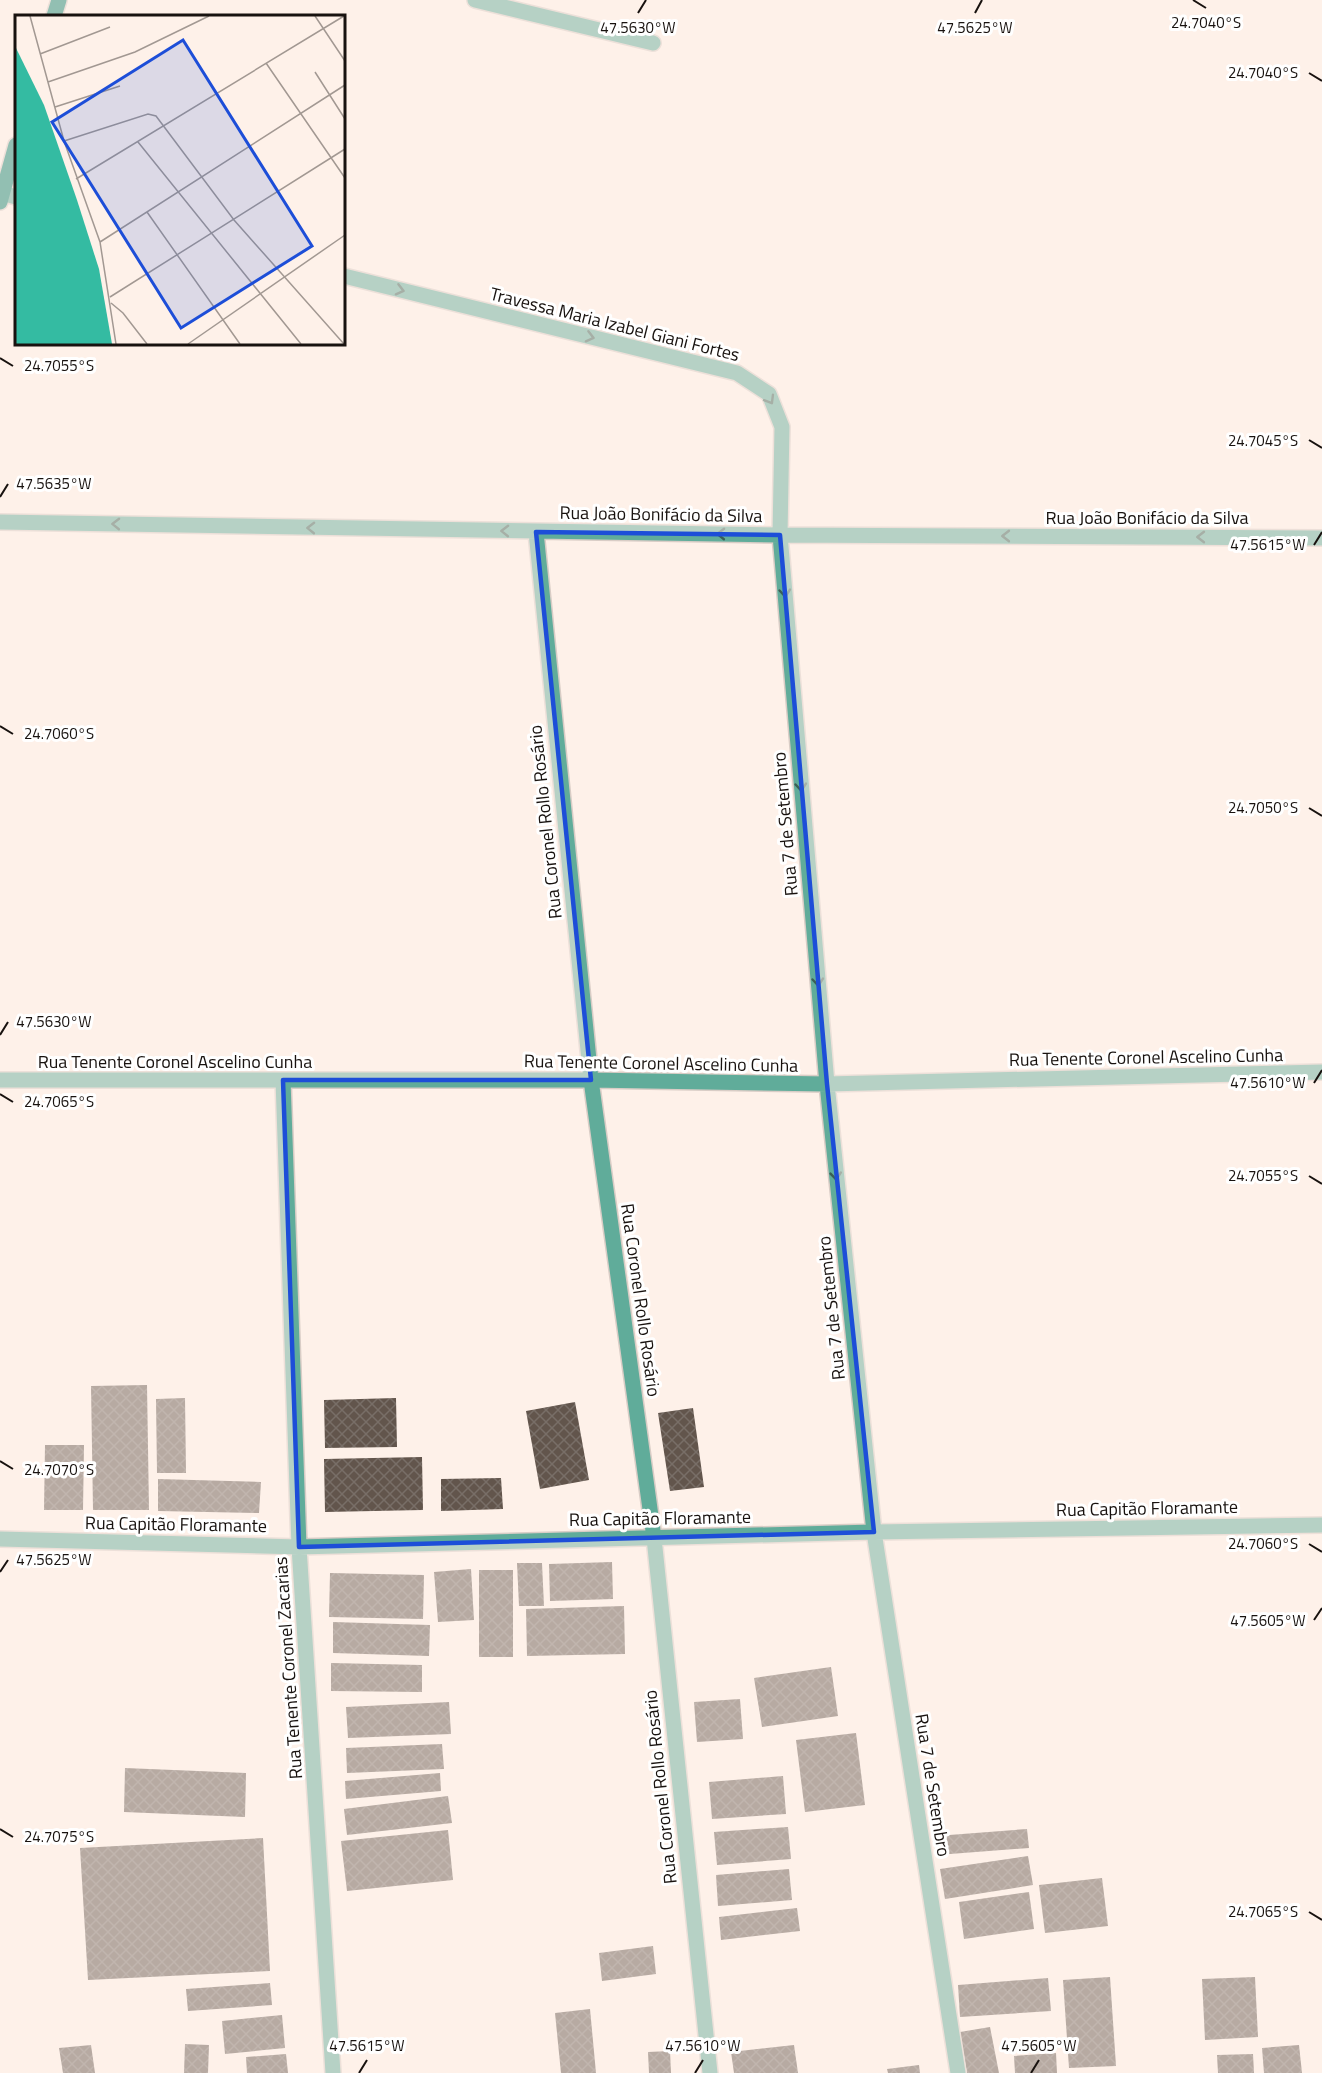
<svg xmlns="http://www.w3.org/2000/svg" width="1322" height="2073" viewBox="0 0 1322 2073" font-family="'Titillium Web',sans-serif">
<defs>
<pattern id="building-cross-hatch" width="8" height="8" patternUnits="userSpaceOnUse" patternTransform="scale(1.5)"><rect width="8" height="8" fill="#62554c"/><path d="M0 0l8 8M0 8l8-8" fill="none" stroke="#786e67"/></pattern>
</defs>
<rect width="100%" height="100%" fill="#fef1e9"/>
<path fill="url(#building-cross-hatch)" d="M147 1385 149 1510H93L91 1386Z
M185 1398 186 1473H157L156 1399Z
M396 1398 397 1447 325 1448 324 1400Z
M575 1402 589 1480 540 1489 526 1411Z
M693 1408 704 1487 670 1491 658 1413Z
M45 1445H84L83 1510H44Z
M422 1457 423 1510 325 1512 324 1459Z
M501 1478 503 1509 441 1511V1479Z
M158 1479 261 1482 259 1513 158 1511Z
M612 1562 613 1599 550 1601 549 1564Z
M517 1563H542L544 1606H519Z
M471 1569 474 1620 438 1622 434 1572Z
M479 1570H513V1657H479Z
M330 1573 424 1575 423 1619 329 1617Z
M624 1606 625 1654 527 1656 526 1609Z
M333 1622 430 1625 429 1656 333 1653Z
M331 1663 422 1665V1692L331 1691Z
M831 1667 838 1716 762 1727 754 1678Z
M740 1699 743 1739 697 1742 694 1702Z
M449 1702 451 1734 348 1738 346 1707Z
M856 1733 865 1805 805 1812 796 1740Z
M442 1744 444 1769 347 1773 346 1748Z
M125 1768 246 1773 245 1817 124 1812Z
M440 1773 441 1791 346 1799 345 1781Z
M783 1776 786 1814 712 1819 709 1782Z
M448 1796 452 1823 347 1835 344 1809Z
M788 1827 791 1859 717 1865 714 1832Z
M1027 1829 1029 1848 937 1855 936 1836Z
M448 1830 453 1880 347 1891 341 1841Z
M263 1838 270 1971 88 1980 80 1848Z
M1028 1856 1033 1885 945 1899 940 1869Z
M789 1869 792 1900 718 1906 716 1875Z
M1102 1878 1108 1926 1045 1933 1039 1885Z
M1029 1892 1034 1929 964 1939 959 1902Z
M797 1908 800 1931 721 1940 719 1917Z
M653 1946 656 1974 602 1981 599 1953Z
M1110 1977 1116 2066 1069 2068 1063 1980Z
M1255 1977 1258 2037 1205 2040 1202 1979Z
M1048 1978 1051 2011 960 2017 958 1985Z
M270 1983 272 2005 188 2011 186 1989Z
M590 2009 596 2073H561L555 2013Z
M282 2015 285 2048 225 2054 222 2021Z
M990 2027 999 2073H967L960 2032Z
M185 2044 209 2045 208 2073H184Z
M91 2045 95 2073H63L59 2048Z
M794 2045 798 2073H734L731 2052Z
M1299 2045 1302 2073H1264L1262 2048Z
M670 2051 671 2073H649L648 2052Z
M1056 2053 1057 2073H1015L1014 2056Z
M286 2054 288 2073H247L246 2057Z
M1253 2054 1254 2073H1218L1217 2055Z
M919 2065 920 2073H888L887 2069Z"/>
<g fill="none" stroke-linecap="round" stroke-linejoin="round">
<defs>
<path id="street" d="M475 0 653 43
M2 193 16 197
M344 276 737 373 769 394 782 427 780 535 827 1084 874 1532 958 2073
M0 522 780 535 1322 538
M536 532 591 1080 654 1538 710 2073
M0 1080H591L827 1084 1322 1072
M283 1080 299 1547 333 2073
M0 1539 299 1547 874 1532 1322 1525"/>
<path id="secondary" d="M54 16 59 0
M0 202 16 145"/>
</defs>
<use href="#street" stroke="#d9cdc6" stroke-width="18"/>
<use href="#secondary" stroke="#d9cdc6" stroke-width="18"/>
<use href="#street" stroke="#60ac9a" stroke-width="15"/>
<use href="#secondary" stroke="#118370" stroke-width="15"/>
</g>
<defs><path id="oneway-chevron" d="M-2-3.5L2.5 0L-2 3.5" fill="none" stroke-width="1.6" stroke-linecap="round" stroke-linejoin="round" transform="scale(1.5)"/></defs>
<g stroke="#3c5f54">
<use href="#oneway-chevron" transform="translate(400 290) rotate(14)"/>
<use href="#oneway-chevron" transform="translate(590 337) rotate(14)"/>
<use href="#oneway-chevron" transform="translate(770 400) rotate(59)"/>
<use href="#oneway-chevron" transform="translate(116 524) rotate(-179)"/>
<use href="#oneway-chevron" transform="translate(311 528) rotate(-179)"/>
<use href="#oneway-chevron" transform="translate(505 531) rotate(-179)"/>
<use href="#oneway-chevron" transform="translate(721 534) rotate(-179)"/>
<use href="#oneway-chevron" transform="translate(1006 536) rotate(-180)"/>
<use href="#oneway-chevron" transform="translate(1201 537) rotate(-180)"/>
<use href="#oneway-chevron" transform="translate(785 593) rotate(85)"/>
<use href="#oneway-chevron" transform="translate(801 787) rotate(85)"/>
<use href="#oneway-chevron" transform="translate(818 982) rotate(85)"/>
<use href="#oneway-chevron" transform="translate(836 1176) rotate(84)"/>
</g>
<path d="M0 0H1322V2073H0ZM536 532 780 535 827 1084 874 1532 299 1547 283 1080H591Z" fill="#fef1e9" fill-opacity=".55" fill-rule="evenodd"/>
<path fill="none" stroke="#1d4ed8" stroke-width="4.5" stroke-linejoin="round" d="M536 532 780 535 827 1084 874 1532 299 1547 283 1080H591Z"/>
<path fill="none" stroke="#18120f" stroke-width="2" d="M1193 0 1206 8M638 13 646 0M975 13 982 0M1309 73 1322 81M0 358 13 366M1309 440 1322 448M0 497 8 484M1314 545 1322 532M0 726 13 734M1309 808 1322 816M0 1035 8 1022M1314 1083 1322 1070M0 1094 13 1102M1309 1176 1322 1184M0 1461 13 1469M1309 1544 1322 1552M0 1572 8 1560M1314 1620 1322 1608M0 1829 13 1837M1309 1912 1322 1920M359 2073 367 2060M695 2073 703 2060M1031 2073 1039 2060"/>
<g text-anchor="middle" dominant-baseline="central" stroke-width="6" stroke-linejoin="round" paint-order="stroke">
<g font-size="18" fill="#18120f" stroke="#fff">
<text transform="translate(615 324) rotate(14)">Travessa Maria Izabel Giani Fortes</text>
<text transform="translate(661 514) rotate(1)">Rua João Bonifácio da Silva</text>
<text x="1147" y="517">Rua João Bonifácio da Silva</text>
<text transform="translate(545 822) rotate(-96)">Rua Coronel Rollo Rosário</text>
<text transform="translate(785 824) rotate(-95)">Rua 7 de Setembro</text>
<text transform="translate(1146 1057) rotate(-1)">Rua Tenente Coronel Ascelino Cunha</text>
<text x="175" y="1061">Rua Tenente Coronel Ascelino Cunha</text>
<text transform="translate(661 1063) rotate(1)">Rua Tenente Coronel Ascelino Cunha</text>
<text transform="translate(641 1300) rotate(82)">Rua Coronel Rollo Rosário</text>
<text transform="translate(831 1308) rotate(-96)">Rua 7 de Setembro</text>
<text transform="translate(1147 1508) rotate(-1)">Rua Capitão Floramante</text>
<text transform="translate(660 1518) rotate(-1)">Rua Capitão Floramante</text>
<text transform="translate(176 1524) rotate(1)">Rua Capitão Floramante</text>
<text transform="translate(288 1668) rotate(-94)">Rua Tenente Coronel Zacarias</text>
<text transform="translate(933 1785) rotate(81)">Rua 7 de Setembro</text>
<text transform="translate(660 1787) rotate(-96)">Rua Coronel Rollo Rosário</text>
</g>
</g>
<g transform="translate(15 15)">
<rect width="330" height="330" fill="#fef1e9"/>
<path d="M0 31 29 90 62 185 84 254 97 329H0Z" fill="#34bba2"/>
<path fill="none" stroke="#a29892" stroke-width="1.5" d="M15 1 49 126 85 227 101 329M300 1 330 46M25 39 95 12M251 48 330 163M300 57 330 104M33 67 120 37 194 1M40 92 105 71M49 126 133 99 141 101 219 205 329 329M123 127 286 329M61 164 329 1M132 197 225 329M85 227 330 70M95 282 330 134M96 288 108 298 132 329M173 329 330 220"/>
<path fill="#1d4ed8" fill-opacity="0.15" stroke="#1d4ed8" stroke-width="3" d="M168 25 297 231 166 313 37 107Z"/>
<rect width="330" height="330" fill="none" stroke="#18120f" stroke-width="3"/>
</g>
<g font-size="15" text-anchor="middle" fill="#18120f" stroke="#fff" stroke-width="6" stroke-linejoin="round" paint-order="stroke">
<text x="1206" y="28">24.7040°S</text>
<text x="975" y="33">47.5625°W</text>
<text x="638" y="33">47.5630°W</text>
<text x="1263" y="78">24.7040°S</text>
<text x="59" y="371">24.7055°S</text>
<text x="1263" y="446">24.7045°S</text>
<text x="54" y="489">47.5635°W</text>
<text x="1268" y="550">47.5615°W</text>
<text x="59" y="739">24.7060°S</text>
<text x="1263" y="813">24.7050°S</text>
<text x="54" y="1027">47.5630°W</text>
<text x="1268" y="1088">47.5610°W</text>
<text x="59" y="1107">24.7065°S</text>
<text x="1263" y="1181">24.7055°S</text>
<text x="59" y="1475">24.7070°S</text>
<text x="1263" y="1549">24.7060°S</text>
<text x="54" y="1565">47.5625°W</text>
<text x="1268" y="1626">47.5605°W</text>
<text x="59" y="1842">24.7075°S</text>
<text x="1263" y="1917">24.7065°S</text>
<text x="367" y="2051">47.5615°W</text>
<text x="703" y="2051">47.5610°W</text>
<text x="1039" y="2051">47.5605°W</text>
</g>
</svg>
